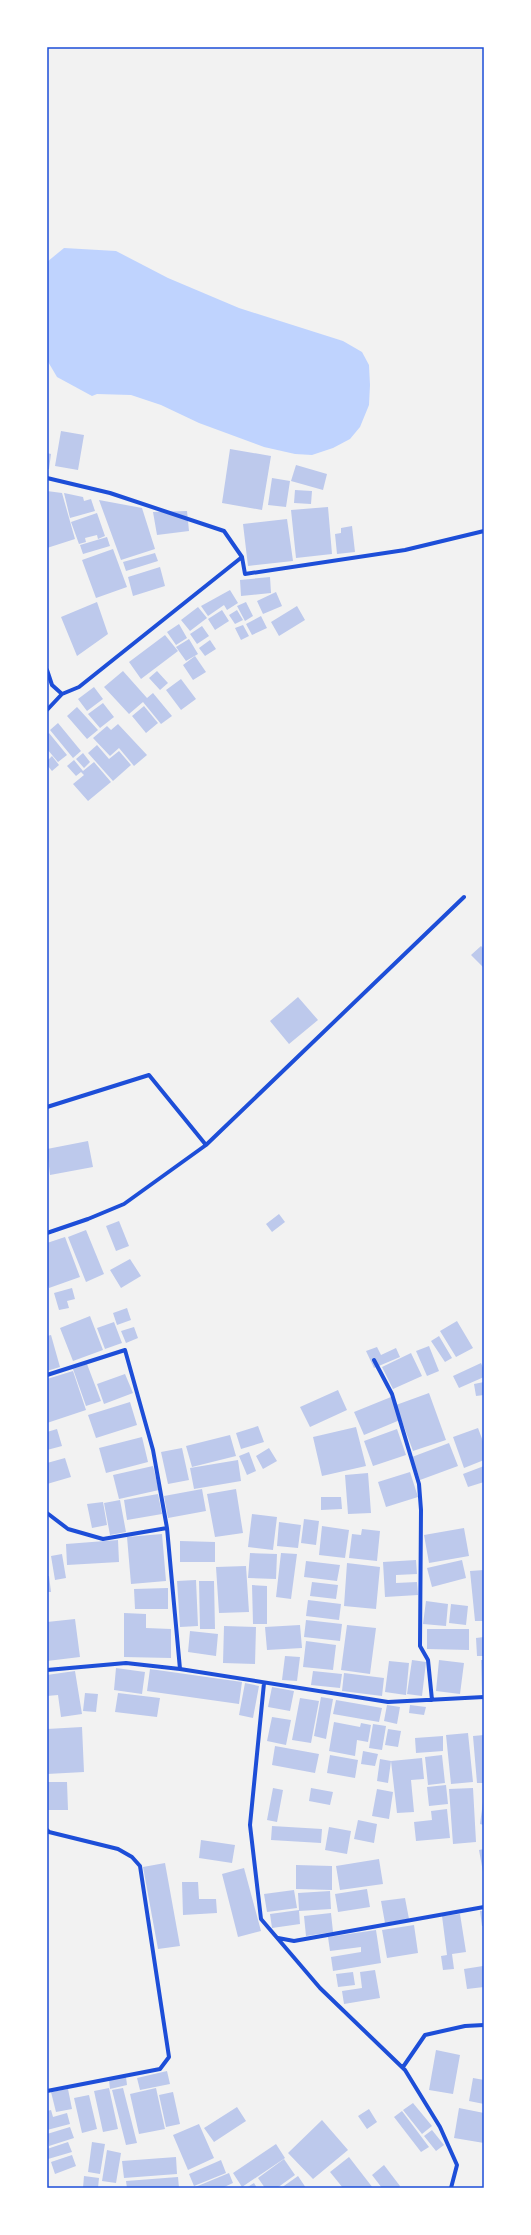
<svg xmlns="http://www.w3.org/2000/svg" width="531" height="2235" viewBox="0 0 531 2235" font-family="'Source Serif 4',serif">
<rect width="100%" height="100%" fill="#f2f2f2"/>
<path fill="#bfd3fe" d="M64 248 116 251 168 278 239 308 343 341 362 352 369 365 370 385 369 405 360 427 350 439 333 448 312 455 295 454 264 447 199 423 161 405 131 395 97 394 92 396 57 377 47 360V262Z"/>
<path fill="#bdc9ec" d="M61 431 84 435 78 470 55 466Z
M230 449 271 456 262 510 222 503Z
M47 453 51 454 49 469H47Z
M296 465 327 474 323 490 291 481Z
M272 478 290 481 286 507 268 505Z
M295 490 312 491 311 504 294 503Z
M47 491 62 493 75 539 47 548Z
M64 493 83 497 84 501 91 499 95 511 70 518Z
M99 500 142 508 155 549 121 560Z
M328 507 332 554 296 558 291 510Z
M187 511 189 531 157 535 153 512Z
M97 513 105 536 98 539 97 535 85 538 86 542 79 544 71 522Z
M287 519 293 561 248 566 243 524Z
M352 526 355 552 337 554 335 534 341 533V528Z
M107 537 110 546 83 554 80 545Z
M113 549 127 587 96 598 82 560Z
M155 553 158 561 126 571 123 562Z
M160 567 165 586 133 596 128 577Z
M270 577 271 593 241 596 240 580Z
M230 590 238 603 227 610 224 605 208 616 201 606Z
M276 592 282 606 263 614 257 601Z
M97 602 108 634 77 656 61 617Z
M246 602 253 616 245 621 237 606Z
M297 606 305 620 279 636 271 622Z
M198 607 207 618 190 631 181 620Z
M222 610 229 621 215 630 208 619Z
M237 610 243 620 235 624 229 615Z
M261 616 267 628 252 635 246 624Z
M179 624 187 638 176 645 167 632Z
M243 625 249 636 241 640 235 628Z
M202 626 209 636 197 644 190 634Z
M165 635 178 651 141 679 129 662Z
M189 639 198 654 186 661 176 647Z
M210 640 216 649 205 656 199 648Z
M195 656 206 672 193 680 183 665Z
M123 671 147 698 153 693 172 716 161 724 143 702 129 714 104 687Z
M157 671 168 683 160 690 149 678Z
M181 679 196 699 181 710 166 690Z
M94 687 103 699 87 711 78 699Z
M103 703 114 717 100 728 88 714Z
M144 706 158 723 146 733 132 716Z
M77 707 98 730 87 739 67 716Z
M58 723 81 751 73 758 50 730Z
M118 724 147 755 134 766 119 748 110 756 93 738 107 726 111 730Z
M49 733 67 755 58 762 47 749V735Z
M97 745 109 759 119 751 131 765 113 781 88 753Z
M83 753 90 762 84 768 76 759Z
M52 756 59 765 52 771 47 765V761Z
M74 760 83 771 94 762 111 782 88 801 73 784 84 775 81 772 76 776 67 766Z
M481 946 484 949V968L471 955Z
M298 997 318 1020 289 1044 270 1021Z
M88 1141 93 1167 50 1175 47 1149Z
M279 1214 285 1222 272 1232 266 1224Z
M119 1221 129 1246 116 1251 106 1226Z
M86 1230 104 1274 86 1282 68 1237Z
M65 1237 80 1277 49 1288 47 1282V1243Z
M130 1259 141 1276 121 1288 110 1270Z
M72 1288 75 1299 67 1301 69 1308 59 1310 54 1293Z
M127 1308 131 1320 117 1325 113 1313Z
M90 1316 103 1350 73 1361 60 1328Z
M457 1321 473 1348 456 1357 440 1331Z
M114 1322 122 1343 105 1349 97 1328Z
M134 1327 138 1338 126 1343 121 1331Z
M51 1335 60 1367 47 1371V1336Z
M439 1336 452 1358 445 1362 431 1341Z
M429 1346 439 1371 427 1376 416 1351Z
M377 1347 381 1355 396 1348 400 1357 374 1368 366 1351Z
M411 1353 422 1376 393 1389 382 1367Z
M481 1363 484 1370V1377L459 1388 453 1376Z
M87 1364 101 1401 86 1406 73 1369Z
M73 1371 86 1410 47 1423V1379Z
M125 1374 133 1393 104 1404 97 1384Z
M484 1382V1395L476 1396 474 1384Z
M338 1390 347 1410 310 1427 300 1407Z
M429 1393 446 1440 413 1451 396 1405Z
M391 1397 400 1420 364 1435 354 1412Z
M130 1402 137 1425 96 1438 88 1415Z
M258 1426 264 1442 241 1449 236 1433Z
M356 1427 366 1466 322 1476 313 1437Z
M478 1428 484 1444V1460L464 1468 453 1437Z
M57 1429 62 1446 47 1450V1432Z
M397 1429 406 1455 373 1466 364 1441Z
M230 1435 236 1456 192 1467 186 1446Z
M142 1437 148 1462 106 1473 99 1448Z
M449 1443 458 1466 420 1480 412 1457Z
M182 1448 189 1480 168 1484 161 1452Z
M269 1448 277 1461 263 1469 256 1456Z
M249 1452 256 1471 247 1475 239 1456Z
M65 1458 71 1477 47 1484V1463Z
M238 1460 241 1481 194 1489 190 1468Z
M153 1466 159 1490 119 1499 113 1475Z
M484 1466V1482L468 1487 463 1474Z
M410 1472 418 1497 386 1507 378 1482Z
M368 1473 371 1513 348 1514 345 1475Z
M202 1489 206 1511 168 1518 164 1496Z
M236 1489 243 1533 215 1537 207 1494Z
M158 1494 162 1514 127 1520 124 1500Z
M321 1497H341L342 1509 321 1510Z
M120 1500 126 1532 110 1535 104 1503Z
M103 1502 107 1525 92 1528 87 1504Z
M252 1514 277 1517 273 1550 248 1547Z
M304 1519 319 1521 316 1545 301 1543Z
M279 1522 301 1525 298 1548 277 1546Z
M322 1526 349 1530 345 1558 319 1555Z
M464 1528 469 1556 429 1563 424 1535Z
M362 1529 380 1531 377 1561 349 1558 352 1534 361 1535Z
M162 1534 166 1581 131 1584 127 1537Z
M118 1540 119 1562 67 1565 66 1544Z
M180 1541 215 1542V1562H180Z
M250 1553 277 1554 276 1579 248 1578Z
M281 1553 297 1554 291 1599 276 1597Z
M62 1554 66 1578 55 1580 51 1556Z
M416 1560 417 1574 396 1575V1583L417 1582 418 1595 385 1597 383 1562Z
M462 1560 466 1578 432 1587 427 1568Z
M306 1561 340 1565 337 1581 304 1577Z
M347 1563 380 1567 376 1609 344 1606Z
M246 1566 249 1612 219 1613 216 1567Z
M484 1570V1621H475L470 1571Z
M47 1576H49L51 1592H47Z
M196 1580 198 1626 180 1627 177 1581Z
M199 1581H214L215 1629H200Z
M312 1582 338 1585 336 1599 310 1596Z
M252 1585 267 1586V1624H253Z
M168 1588V1609H135L134 1589Z
M308 1600 341 1604 339 1620 306 1616Z
M426 1601 448 1604 446 1626 423 1624Z
M451 1604 468 1606 466 1625 449 1623Z
M124 1613 146 1614V1628L171 1629V1658L124 1657Z
M75 1619 80 1657 47 1661V1622Z
M306 1620 342 1624 340 1641 304 1637Z
M300 1625 302 1648 267 1650 265 1627Z
M347 1625 376 1628 370 1674 341 1670Z
M224 1626 256 1627 255 1664 223 1663Z
M427 1629H469V1650L427 1649Z
M190 1631 218 1634 216 1656 188 1652Z
M484 1637V1656H477L476 1638Z
M306 1641 336 1645 333 1670 303 1667Z
M285 1656 300 1657 297 1681 282 1680Z
M412 1660 426 1662 422 1696 407 1694Z
M439 1660 464 1663 460 1694 436 1691Z
M481 1660H484V1693L482 1694Z
M389 1661 409 1663 406 1695 385 1692Z
M116 1668 145 1672 142 1694 114 1690Z
M150 1669 242 1682 239 1704 147 1691Z
M75 1671 82 1714 61 1717 58 1695 47 1696V1675Z
M313 1671 342 1674 340 1688 311 1685Z
M344 1673 384 1678 382 1696 342 1691Z
M245 1683 259 1686 253 1718 239 1715Z
M272 1687 294 1691 290 1711 268 1707Z
M85 1693 98 1694 96 1712 83 1711Z
M118 1693 160 1698 157 1717 115 1712Z
M321 1697 333 1699 326 1739 314 1736Z
M300 1698 319 1701 311 1743 292 1740Z
M336 1700 382 1708 379 1722 333 1714Z
M387 1705 400 1707 397 1724 384 1721Z
M410 1705 426 1707 424 1715 409 1713Z
M272 1717 291 1720 286 1745 267 1741Z
M334 1722 360 1727 361 1723 371 1725 368 1742 357 1740 355 1756 329 1751Z
M373 1724 386 1726 382 1750 369 1748Z
M82 1727 84 1772 47 1774V1729Z
M388 1729 401 1731 398 1747 385 1745Z
M468 1733 473 1782 451 1784 446 1735Z
M484 1735V1783H477L473 1736Z
M443 1736V1751L416 1753 415 1738Z
M275 1746 319 1754 315 1773 272 1765Z
M363 1751 378 1754 375 1766 361 1764Z
M330 1755 358 1760 355 1778 327 1773Z
M442 1755 445 1783 428 1785 425 1757Z
M422 1758 424 1779 411 1780 414 1812 397 1813 391 1761Z
M380 1759 391 1761 388 1783 377 1781Z
M47 1782H67L68 1810H48Z
M446 1785 448 1804 429 1806 427 1787Z
M273 1788 283 1790 277 1822 267 1820Z
M311 1788 333 1792 330 1805 309 1801Z
M473 1788 476 1842 453 1844 449 1789Z
M377 1789 393 1792 389 1819 372 1816Z
M483 1802 484 1803V1825L480 1824Z
M447 1809 450 1838 416 1841 414 1822 432 1820 431 1811Z
M358 1820 377 1824 374 1843 354 1839Z
M272 1826 322 1829 321 1843 271 1840Z
M329 1827 351 1831 347 1854 325 1850Z
M201 1840 235 1845 232 1863 199 1858Z
M484 1849V1872H483L479 1850Z
M379 1859 383 1884 340 1890 336 1866Z
M165 1863 180 1946 158 1949 143 1867Z
M296 1865 332 1866V1890L296 1889Z
M244 1868 261 1931 238 1937 222 1874Z
M182 1882H198L199 1899H216L217 1913 183 1915Z
M367 1889 370 1907 338 1912 335 1894Z
M294 1890 297 1908 267 1912 264 1894Z
M330 1891 331 1909 299 1911 300 1924 272 1928 270 1914 299 1910 298 1893Z
M405 1898 409 1919 385 1923 381 1901Z
M480 1911H484V1926H482Z
M331 1913 333 1932 306 1936 304 1916Z
M460 1914 466 1952 452 1954 454 1969 443 1970 441 1956 447 1955 442 1916Z
M414 1925 418 1953 387 1958 382 1930Z
M376 1930 381 1963 333 1971 331 1957 361 1952V1947L330 1951 328 1937Z
M483 1966 484 1987 467 1989 464 1969Z
M375 1970 380 1998 344 2004 342 1991 362 1988 360 1972Z
M353 1972 355 1985 338 1987 336 1974Z
M436 2050 460 2055 453 2094 429 2090Z
M167 2071 170 2084 140 2090 137 2078Z
M126 2077 127 2085 110 2089 109 2080Z
M473 2078 484 2080V2104L469 2101Z
M109 2088 118 2129 103 2132 94 2091Z
M123 2088 137 2143 126 2145 112 2090Z
M156 2088 165 2129 139 2134 130 2094Z
M68 2089 72 2109 56 2112 51 2092Z
M173 2092 180 2124 166 2127 159 2095Z
M89 2095 97 2129 82 2133 74 2098Z
M413 2103 432 2126 422 2134 403 2110Z
M237 2107 246 2121 214 2142 204 2128Z
M459 2108 484 2113V2143L454 2138Z
M369 2109 377 2122 367 2129 358 2116Z
M51 2110 53 2117 67 2113 70 2124 47 2130V2111Z
M402 2111 429 2147 421 2152 394 2117Z
M322 2120 348 2150 313 2179 288 2153Z
M199 2124 214 2158 188 2170 173 2135Z
M70 2127 74 2138 49 2146 47 2134Z
M432 2130 444 2145 436 2151 424 2136Z
M68 2142 72 2152 48 2159 47 2149Z
M92 2142 105 2144 100 2174 88 2172Z
M276 2144 285 2158 242 2187 233 2173Z
M107 2150 121 2153 116 2183 102 2181Z
M72 2155 76 2166 55 2174 51 2162Z
M176 2157 177 2174 124 2178 122 2161Z
M349 2157 373 2188H343L330 2172Z
M284 2159 295 2175 277 2188H265L258 2178Z
M221 2160 226 2173 194 2186 189 2174Z
M384 2165 400 2186 398 2188H382L372 2175Z
M229 2173 233 2183 222 2188H193Z
M84 2176 99 2178 98 2188H83Z
M298 2176 306 2188H281Z
M178 2177 179 2188H127L126 2181Z
M254 2183 257 2188H246Z"/>
<g fill="none" stroke-linecap="round" stroke-linejoin="round">
<path stroke="#1d4ed8" stroke-width="4" d="M47 478 110 493 224 531 242 557 245 574 405 550 484 531
M47 670 52 685 62 694
M47 710 62 694 79 687 242 557
M47 1107 149 1075 206 1145
M47 1233 88 1219 124 1204 206 1145 464 897
M374 1360 392 1394 419 1484 421 1510 420 1646 428 1660 432 1700
M47 1375 125 1350 153 1450 167 1528
M47 1513 68 1529 103 1539 167 1528 180 1669
M47 1670 126 1663 180 1669 388 1702 484 1697
M264 1683 250 1825 261 1919 320 1988 405 2070 440 2127 457 2165 451 2188
M47 1830 49 1832 118 1849 132 1857 140 1866 169 2057 160 2069 47 2091
M278 1938 294 1941 484 1907
M403 2067 425 2035 465 2026 484 2025"/>
</g>
<rect width="531" height="2235" fill="none" stroke="#ffffff" stroke-width="96"/>
<rect x="48" y="48" width="435" height="2139" fill="none" stroke="#1d4ed8" stroke-width="1.5"/>
</svg>
